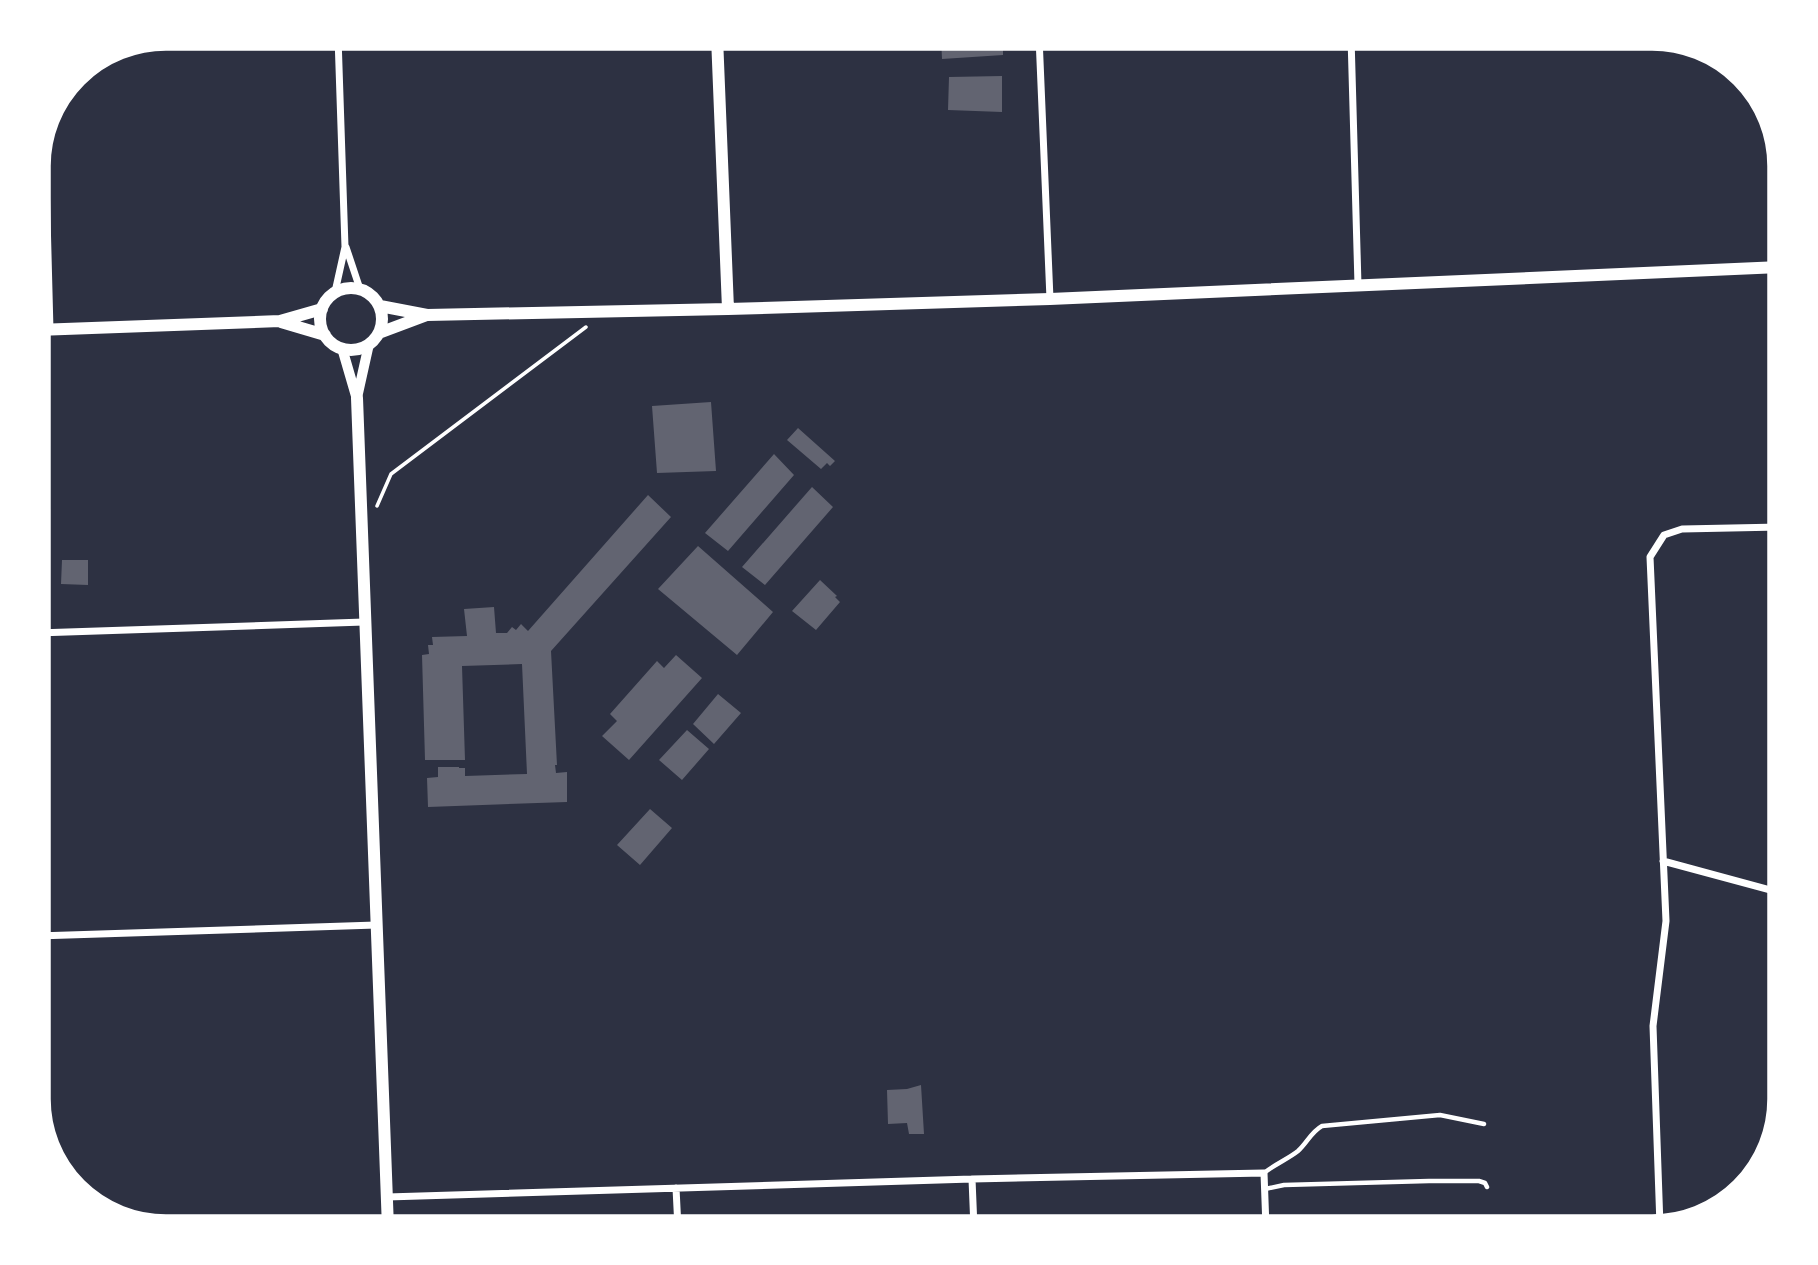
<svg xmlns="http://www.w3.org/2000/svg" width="1818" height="1265" viewBox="0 0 1818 1265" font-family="Karla,sans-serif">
<rect width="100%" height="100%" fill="#2d3142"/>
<path fill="#626471" d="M941 37H1003V55L942 59Z
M1002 76V112L948 110 949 77Z
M711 402 716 471 657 473 652 406Z
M798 428 835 461 830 466 827 463 821 469 787 440Z
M774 454 794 475 728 551 705 533Z
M812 487 833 507 765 585 742 567Z
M648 495 671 517 551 651 557 765H555L556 773 567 772V802L428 807 427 778 438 777V767H459V768H465V776L527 774 522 664 462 666 465 760H425L422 655 429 654 428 645H433L432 637 467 636 464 609 494 607 496 633H507L512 627 516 630 521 624 528 631Z
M698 546 773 612 737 655 658 589Z
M37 548H47L49 589H37Z
M62 560H88V585L61 584Z
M820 580 837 596 835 597 840 602 816 630 792 611Z
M676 655 702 678 629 760 602 736 617 721 610 714 657 661 664 668Z
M718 694 741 713 714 744 693 724Z
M687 730 709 749 682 780 659 760Z
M650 809 672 828 640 865 617 845Z
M921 1085 924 1134H909L907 1123 888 1124 887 1090 907 1089Z"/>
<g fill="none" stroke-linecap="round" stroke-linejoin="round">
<path stroke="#fff" stroke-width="3.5" d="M377 506 391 474 586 327"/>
<path stroke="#fff" stroke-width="4.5" d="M1264 1173C1275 1164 1288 1159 1298 1151 1307 1143 1311 1132 1322 1126L1440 1115 1484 1124
M1265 1189 1284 1185 1429 1181H1479L1485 1183 1487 1187"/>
<path stroke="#fff" stroke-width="7" d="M1039 37 1050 299
M1351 37 1358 285
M45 141 50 330
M346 247 360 289
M335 292 345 247 338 37
M37 633 364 622
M1663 861 1781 893
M37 936 376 925
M972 1179 974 1228
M676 1188 678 1228
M387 1197 972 1179 1264 1173 1266 1228
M1660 1226 1653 1026 1666 921 1650 557 1664 535 1682 529 1781 527"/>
<path stroke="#fff" stroke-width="10" d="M342 348 356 396
M357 398 369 344"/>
<path stroke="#fff" stroke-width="12" d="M717 37 728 309
M320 319a31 31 0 1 1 62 0a31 31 0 1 1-62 0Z
M380 306 427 315 728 309 1050 299 1781 267
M281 322 325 335
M37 330 280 321 322 309
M379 333 427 315
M357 398 388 1228"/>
</g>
<path d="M0 0H1818V1265H0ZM166 49H1652A117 117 0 0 1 1769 166V1099A117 117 0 0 1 1652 1216H166A117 117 0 0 1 49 1099V166A117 117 0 0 1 166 49Z" fill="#fff" fill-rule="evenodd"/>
<path fill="none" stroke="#fff" stroke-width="3.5" d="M166 49H1652A117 117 0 0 1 1769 166V1099A117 117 0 0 1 1652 1216H166A117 117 0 0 1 49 1099V166A117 117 0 0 1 166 49Z"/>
</svg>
